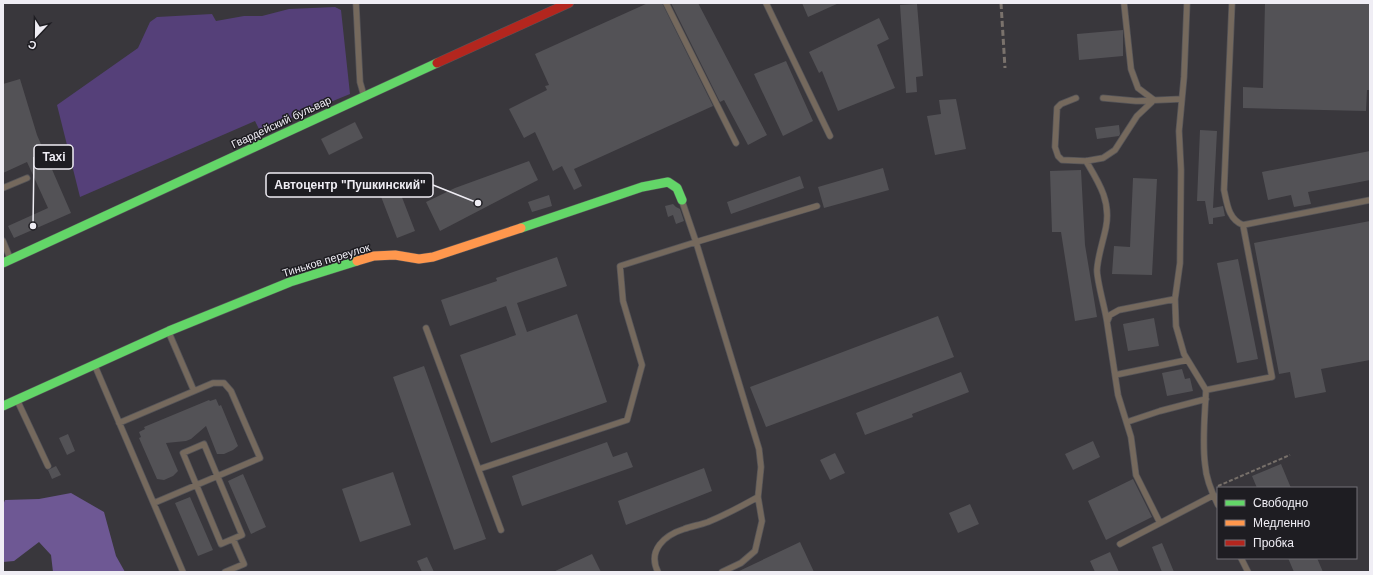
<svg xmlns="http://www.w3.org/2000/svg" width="1373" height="575" viewBox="0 0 1373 575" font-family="Helvetica,sans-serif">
<rect width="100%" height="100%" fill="#39373c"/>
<path fill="#554079" d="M335 7 341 10 350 94 260 131 255 121 80 197 57 105 138 48 150 22 157 17 212 14 216 21 244 16H262L289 9Z"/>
<path fill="#6e5894" d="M71 493 104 512 116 556 125 572H53L51 555 39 542 14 561 3 562V505L5 500 39 499Z"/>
<path fill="#535256" d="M648 3H662L713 106 574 169 582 186 574 190 562 166 553 171 535 132 524 138 509 109 547 90 545 86 549 85 535 54Z
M671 3H698L767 135 748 145 724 100 720 102Z
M802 3H839L808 17Z
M1265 3H1370V90H1367L1366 111 1243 108V87L1263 88Z
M917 4 923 76 916 77 917 92 906 93 900 5Z
M879 18 889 39 877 45 895 88 838 111 822 71 819 73 809 52Z
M1123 30V56L1079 60 1077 34Z
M786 61 813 121 783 136 754 74Z
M20 79 37 135 71 213 14 238 8 226 48 208 27 162 3 173V84Z
M956 99 966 149 935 155 927 116 941 114 939 100Z
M355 122 363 138 329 155 321 139Z
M1119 125 1120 134 1119 136 1097 139 1095 128Z
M1200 130 1217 131 1213 208 1223 206 1225 216 1213 218V224H1209L1205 201H1197Z
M1370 151V180L1308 192 1311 204 1294 207 1291 195 1268 200 1262 172Z
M529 161 538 180 440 231 426 202 455 188Z
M883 168 889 190 824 208 818 187Z
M1081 170 1085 245 1097 317 1075 321 1061 232H1052L1050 171Z
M393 174 415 231 397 238 375 181Z
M800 176 804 188 731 214 727 202Z
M1133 178 1157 179 1152 275 1112 274 1114 246 1130 247Z
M549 195 552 206 532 212 528 202Z
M673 204 676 207 680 209 684 221 676 224 673 215 668 217 665 206Z
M1370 221V360L1321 369 1326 392 1295 398 1290 372 1279 374 1254 243Z
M557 257 567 286 517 303 527 332 577 314 607 402 491 443 460 355 516 335 506 306 450 326 441 300 497 281 496 278Z
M1238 259 1258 359 1237 363 1217 263Z
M938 316 954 357 766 427 750 387Z
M1154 318 1159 346 1128 351 1123 324Z
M424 366 486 539 454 550 393 377Z
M1182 369 1185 379 1190 378 1193 391 1167 396 1162 373Z
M961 372 969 392 912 414 913 417 865 435 856 413Z
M216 399 219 406 221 405 238 446 233 450 224 454H217L206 426 191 439 186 441 166 443 178 471 173 476 164 480 157 479 139 438 141 437 139 432 145 429 144 427 209 400 210 401Z
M68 434 75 451 67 455 59 438Z
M1093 441 1100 457 1073 470 1065 454Z
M607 442 613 457 627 452 633 467 522 506 512 476Z
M835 453 845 473 830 480 820 460Z
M1281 464 1291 488H1257L1252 476Z
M56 466 61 475 52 479 48 470Z
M704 468 712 491 626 525 618 501Z
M393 472 411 525 360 542 342 489Z
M243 474 266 527 251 534 228 481Z
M1133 479 1152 517 1106 540 1088 501Z
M190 497 213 550 198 556 175 503Z
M970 504 979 524 958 533 949 513Z
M800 542 814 572H737Z
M1162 543 1174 572H1162L1152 547Z
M1110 552 1119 572H1095L1090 561Z
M592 554 601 572H553Z
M427 557 434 572H422L417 561Z
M1288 558H1317L1323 572H1294Z"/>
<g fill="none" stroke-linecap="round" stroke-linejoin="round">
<defs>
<path id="lane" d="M356 3 360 82 364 96
M666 3 736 143
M766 3 830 136
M1187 3 1184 77 1179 131 1181 170 1180 263 1175 299 1176 326 1184 354 1206 390 1272 377 1243 225 1370 200
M1232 3 1224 190C1227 203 1228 219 1243 225
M1076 98 1061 104 1057 108 1055 147 1058 156 1062 160 1086 161 1103 158 1115 150 1137 116 1154 100 1138 88 1131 69 1124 3
M1103 98 1136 101 1182 99
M1086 161C1099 183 1111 201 1106 227 1103 242 1098 255 1097 270 1097 282 1105 308 1107 322
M3 188 27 178
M3 241 10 258
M426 328 501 530
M169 333 194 391
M95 366 183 572
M1115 375 1187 360
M1206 390C1205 415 1202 440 1205 464 1206 478 1212 493 1218 505
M18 402 48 466
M1127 422 1160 411 1206 399
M119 423 213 383H224L231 391 260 458 154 503
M204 444 242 535 221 544 183 453Z
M479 469 627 420 642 365 623 301 620 266 696 242 682 201
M1160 523 1136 475 1131 437 1118 395 1107 322 1110 315 1119 310 1175 299
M1120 544 1214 495
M1241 558 1248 572
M225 572 244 564 233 539
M658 572C647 550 665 535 684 529 692 526 700 525 708 522 725 515 742 506 758 497
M722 572 741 563 755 551 762 521 758 497 761 467 759 449 696 242 817 206"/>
<path id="fast" d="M521 228 642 187 668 182 677 188 682 200
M3 263 437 63
M3 406 169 331 290 282 357 261"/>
<path id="slow" d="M357 261 374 256 395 255 419 259 433 257 521 228"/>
<path id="jam" d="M437 63 569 3"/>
</defs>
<use href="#lane" stroke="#565559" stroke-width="7"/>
<use href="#fast" stroke="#565559" stroke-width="10"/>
<use href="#slow" stroke="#565559" stroke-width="10"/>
<use href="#jam" stroke="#565559" stroke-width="10"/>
<path stroke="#77706a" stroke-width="2" stroke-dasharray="4 2" stroke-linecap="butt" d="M1218 486 1290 455"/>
<use href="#lane" stroke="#75695d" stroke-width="5.5"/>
<use href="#fast" stroke="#63d668" stroke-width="9"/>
<use href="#slow" stroke="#ff974d" stroke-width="9"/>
<use href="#jam" stroke="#b3261e" stroke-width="9"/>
<path stroke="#7a726c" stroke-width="3" stroke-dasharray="6 3" stroke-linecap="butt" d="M1001 3 1005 68"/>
</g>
<g text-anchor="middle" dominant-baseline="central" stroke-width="3" stroke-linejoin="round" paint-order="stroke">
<g font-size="11" fill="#efedf4" stroke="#1e1d22">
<text transform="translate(281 122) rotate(-25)">Гвардейский бульвар</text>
<text transform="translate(326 260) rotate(-17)">Тиньков переулок</text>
</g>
</g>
<path fill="none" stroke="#efedf4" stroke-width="1.5" d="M33 226L34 157M478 203L433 185"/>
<g fill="#efedf4" stroke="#1e1d22" stroke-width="1.5">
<circle cx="33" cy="226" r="4"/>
<circle cx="478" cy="203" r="4"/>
</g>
<g fill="#1e1d22" stroke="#efedf4" stroke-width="1.5">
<rect x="34" y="145" width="39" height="24" rx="4"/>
<rect x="266" y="173" width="167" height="24" rx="4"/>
</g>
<g font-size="12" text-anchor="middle" font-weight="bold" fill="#efedf4">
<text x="54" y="161">Taxi</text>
<text x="350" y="189">Автоцентр "Пушкинский"</text>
</g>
<rect width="1373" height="575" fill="none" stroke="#efedf4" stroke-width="8"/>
<rect x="1217" y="487" width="140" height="72" fill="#1e1d22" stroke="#727076"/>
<rect x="1225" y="500" width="20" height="6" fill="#63d668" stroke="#727076"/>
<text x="1253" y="507" font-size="12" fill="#efedf4">Свободно</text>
<rect x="1225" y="520" width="20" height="6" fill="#ff974d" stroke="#727076"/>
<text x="1253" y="527" font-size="12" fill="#efedf4">Медленно</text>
<rect x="1225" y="540" width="20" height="6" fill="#b3261e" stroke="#727076"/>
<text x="1253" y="547" font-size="12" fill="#efedf4">Пробка</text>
<g transform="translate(36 36) rotate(202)" stroke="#1e1d22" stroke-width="3" paint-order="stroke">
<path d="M0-3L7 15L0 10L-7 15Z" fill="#efedf4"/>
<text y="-6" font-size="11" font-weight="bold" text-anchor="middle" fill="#efedf4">С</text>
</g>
</svg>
